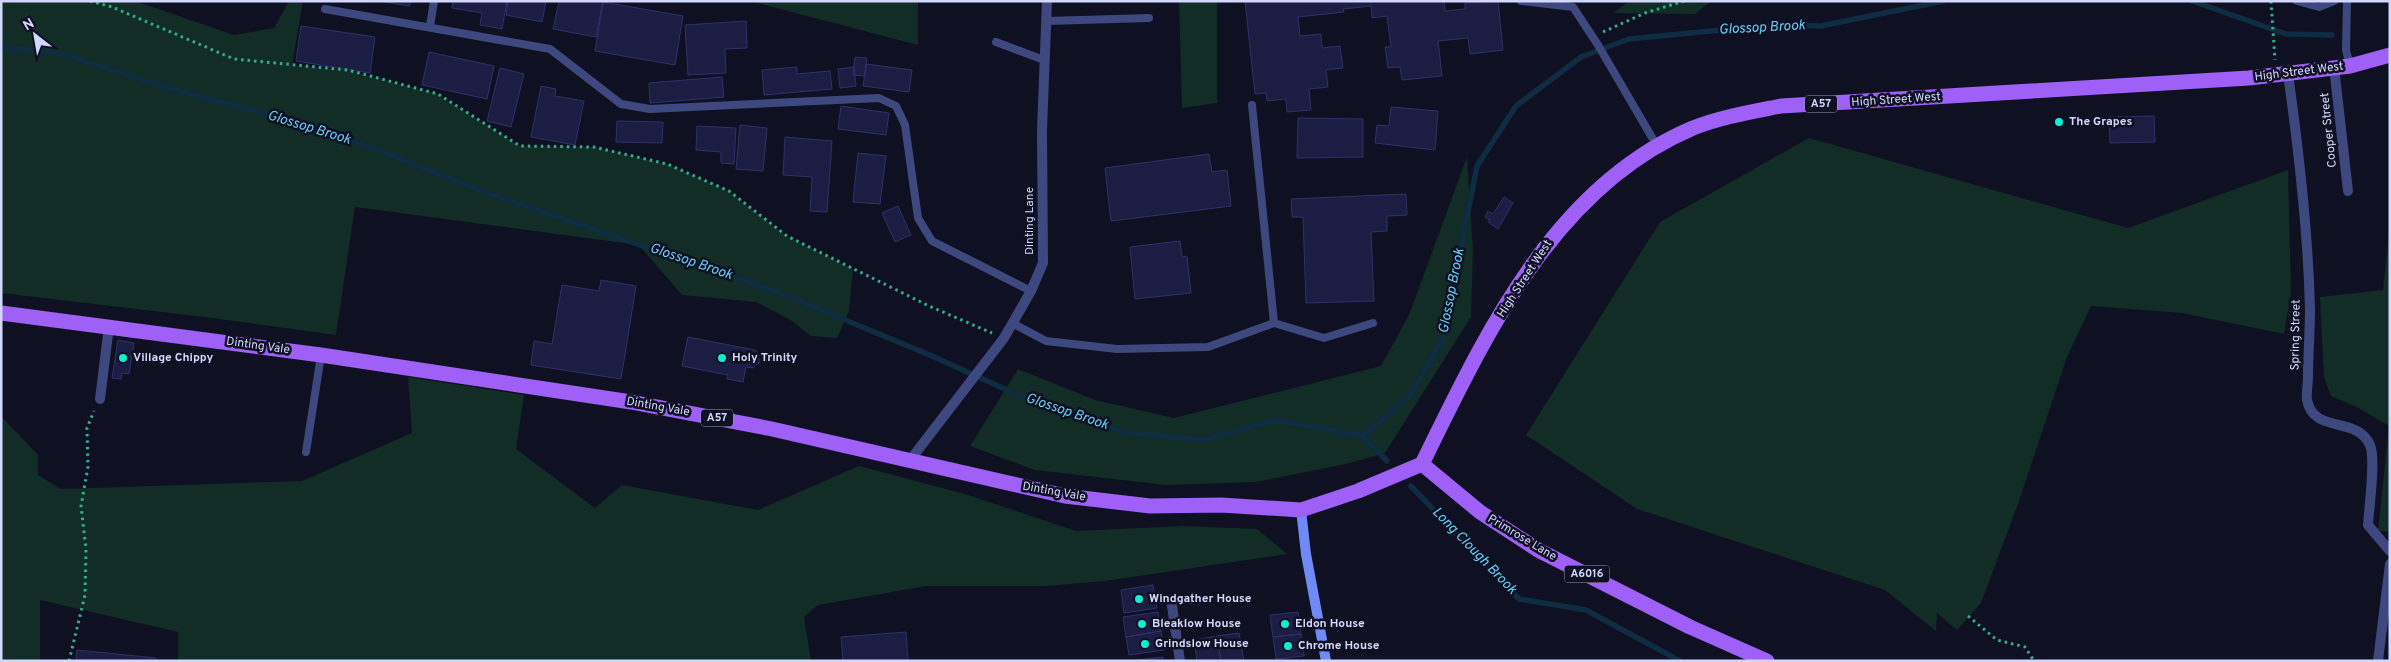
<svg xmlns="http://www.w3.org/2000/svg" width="2391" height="662" viewBox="0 0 2391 662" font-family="Overpass,sans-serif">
<rect width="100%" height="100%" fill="#0f1022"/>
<path fill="#122c26" d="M1 1H135L234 35 274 28 289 1H303L292 65 348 70 438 94 520 146 594 147 667 164 729 191 787 236 853 269 849 311 837 338 811 336 789 319 756 302 682 295 639 245 355 207 336 335 204 317 1 293Z
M750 1H918V45Z
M1179 1H1217V103L1182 108Z
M1629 1H1711L1695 14 1613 13Z
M1809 138 2128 228 2288 170 2291 292 2284 334 2182 313 2091 306 2067 357 2018 504 1981 603 1957 630 1937 613 1936 631 1885 590 1637 509 1526 435 1660 222Z
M1467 157 1473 251 1471 317 1385 453 1346 464 1256 482 1166 485 1035 470 970 446 1018 369 1095 400 1174 418 1381 366 1409 315Z
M2390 225V532L2378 531 2389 426 2357 407 2331 396 2324 377 2320 297 2383 290Z
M408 377 524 395 516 449 595 508 622 485 758 510 859 466 965 494 1076 531 1183 526 1257 529 1287 554 1105 581 1047 586H926L818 605 804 617 811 661H178V632L40 600V661H1V416L38 455V475L61 489 302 481 412 433Z"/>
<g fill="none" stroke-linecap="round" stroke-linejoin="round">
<path stroke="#0e2c42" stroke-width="5.5" d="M2192 1 2286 34 2332 35
M1 47 63 54 165 87 323 129 487 193 778 292 932 356 1031 401 1123 432 1203 440 1276 420 1363 436 1409 397 1443 339 1477 166 1516 106 1581 57 1629 39 1772 25 1821 26 1943 1
M1363 436 1387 461
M1411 486 1519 599 1586 610 1680 661"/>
</g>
<path fill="#1c1d42" stroke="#30306d" d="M378 1H411L409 6Z
M453 1H507L502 29 480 25 482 13 452 8Z
M508 1H546L542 22 506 15Z
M559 1H603L596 37 553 29Z
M1245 1H1444L1445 11 1465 9V3L1498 1 1503 50 1470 54 1468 38 1438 41 1442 76 1402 80 1400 67 1388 68 1385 47H1391L1387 16 1372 18 1371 6 1343 9 1344 12 1298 17 1300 36 1321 34 1322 48 1340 46 1343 68 1326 70 1328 87 1309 89 1311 110 1287 112 1286 99 1267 101 1266 93 1255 94Z
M603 2 683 16 675 65 595 51Z
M746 21 747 48 725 49 726 73 688 75 685 25Z
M301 26 375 37 370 73 296 61Z
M429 52 494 66 487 99 422 85Z
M855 57 867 58 865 76 853 75Z
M866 64 912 70 909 92 863 86Z
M797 67V74L830 71 832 89 764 95 762 70Z
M854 67 856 86 840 88 838 69Z
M500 68 524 74 511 127 487 121Z
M722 77 724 97 650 103 649 83Z
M541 86 556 89 555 96 584 101 575 145 531 137Z
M841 106 889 113 886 135 838 129Z
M1391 107 1438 111 1435 150 1375 143 1377 125 1389 126Z
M2154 116 2155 142 2110 143 2109 117Z
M1298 118 1363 119V157L1297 158Z
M617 121 663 122 662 143 616 142Z
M740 125 767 128 763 171 736 169Z
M697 126 736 128 734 164 721 163V152L696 150Z
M785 137 832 141 827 212 810 211 812 177 783 175Z
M858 153 886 156 880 204 853 202Z
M1209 154 1212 172 1227 170 1231 206 1111 221 1105 168Z
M1406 194 1407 215 1387 216V231L1371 232 1374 301 1306 303 1303 217H1292L1291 199Z
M1504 197 1513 203 1498 229 1488 222 1490 220 1485 217 1488 211 1493 214Z
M898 206 911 235 895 242 882 213Z
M1180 241 1182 257 1187 256 1191 293 1135 299 1130 247Z
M601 280 636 286 621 379 531 365 534 341 552 344 562 285 599 291Z
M688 337 755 350 759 354V362L753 368 746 367 743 382 727 379 728 375 682 366Z
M118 340 134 343 129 374 122 373 121 379 112 378Z
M1153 585 1157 608 1124 613 1121 590Z
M1158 612 1161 631 1126 637 1123 617Z
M1298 612 1301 634 1273 637 1270 615Z
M1161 631 1164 650 1129 655 1126 637Z
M906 632 908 661H843L841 637Z
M1239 633 1244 661H1221L1217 636Z
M1301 634 1304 656 1276 659 1273 637Z
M1217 636 1221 661H1197L1194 640Z
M77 650 156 658 155 661H76Z
M1163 657V661H1136V660Z"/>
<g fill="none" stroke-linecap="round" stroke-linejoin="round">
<path stroke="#35ae8d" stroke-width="3" stroke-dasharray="2.5 4" stroke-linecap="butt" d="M90 1 112 7 234 59 348 70 438 94 520 146 594 147 667 164 729 191 787 236 929 306 992 333
M2271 1 2275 60
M1603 32 1645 13 1684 1
M1968 616 1997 640 2025 647 2034 661
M69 661 85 595 86 549 81 506 88 467 87 428 94 411"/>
<path stroke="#3d487f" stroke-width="8" d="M1521 1 1573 7 1598 45 1657 146
M2297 1 2319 7 2334 1
M2347 1 2346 50 2350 66
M325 9 550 49 621 104 650 109 879 98 896 106 905 125 918 218 932 241 1031 291
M1046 21 1149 18
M430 26 434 1
M996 42 1044 60
M1012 323 1046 341 1117 349 1208 347 1274 323 1252 105
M1274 323 1324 338 1373 323
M306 452 321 355"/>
<path stroke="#3d487f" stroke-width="10" d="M2334 67 2348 191
M2288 74C2299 152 2308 230 2310 309 2310 332 2308 355 2308 377 2308 384 2306 393 2307 400 2314 435 2357 415 2370 445 2376 459 2369 508 2368 525L2390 551
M100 399 109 326
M911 459 1004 338 1031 291 1043 263 1042 130 1047 1
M1171 599 1180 661
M2378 661 2390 564"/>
<path stroke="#6f89f7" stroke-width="10" d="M1301 510 1306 554 1326 661"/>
<path stroke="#9e60f6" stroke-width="15" d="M1 313 321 355 631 402 772 429 1065 496 1150 506 1221 505 1301 510 1358 491 1422 464
M1422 464C1485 336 1553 187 1693 128 1721 117 1751 112 1781 106L2249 78 2350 66 2390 55
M1422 464 1480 512 1538 550 1690 627 1767 661"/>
</g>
<g fill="#0deed5" stroke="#0f1022" stroke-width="2">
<circle cx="2059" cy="122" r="5"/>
<circle cx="123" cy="358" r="5"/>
<circle cx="722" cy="358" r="5"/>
<circle cx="1139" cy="599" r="5"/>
<circle cx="1142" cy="624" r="5"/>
<circle cx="1285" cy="624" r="5"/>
<circle cx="1145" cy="644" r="5"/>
<circle cx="1288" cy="646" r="5"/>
</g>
<g text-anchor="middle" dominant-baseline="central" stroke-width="5" stroke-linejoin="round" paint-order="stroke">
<g fill="#0f1022" stroke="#989bbb" stroke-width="1">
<rect x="1805" y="95.5" width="32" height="17" rx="4"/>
<rect x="701" y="409.5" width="32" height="17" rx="4"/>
<rect x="1564.5" y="565.5" width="45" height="17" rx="4"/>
</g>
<g font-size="11" font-weight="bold" fill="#d3d7fd">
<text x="1821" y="104">A57</text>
<text x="717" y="418">A57</text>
<text x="1587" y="574">A6016</text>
</g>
<g font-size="12" fill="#d3d7fd" stroke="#0f1022">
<text transform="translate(2299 72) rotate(-7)">High Street West</text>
<text transform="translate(1896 100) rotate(-4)">High Street West</text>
<text transform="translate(2329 130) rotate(-96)">Cooper Street</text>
<text transform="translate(1030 221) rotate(-90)">Dinting Lane</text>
<text transform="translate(1525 279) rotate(-57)">High Street West</text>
<text transform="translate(2296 335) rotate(-89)">Spring Street</text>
<text transform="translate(258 346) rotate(8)">Dinting Vale</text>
<text transform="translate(658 407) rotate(10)">Dinting Vale</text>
<text transform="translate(1054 492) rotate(10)">Dinting Vale</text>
<text transform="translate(1522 538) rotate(31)">Primrose Lane</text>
</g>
<g font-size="12" font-weight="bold" fill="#d3d7fd" stroke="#0f1022" text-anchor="start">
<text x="2069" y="122">The Grapes</text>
<text x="133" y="358">Village Chippy</text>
<text x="732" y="358">Holy Trinity</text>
<text x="1149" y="599">Windgather House</text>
<text x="1152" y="624">Bleaklow House</text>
<text x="1295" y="624">Eldon House</text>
<text x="1155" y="644">Grindslow House</text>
<text x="1298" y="646">Chrome House</text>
</g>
<g font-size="14" font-style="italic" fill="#67d2f7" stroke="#0f1022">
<text transform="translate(1762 28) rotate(-3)">Glossop Brook</text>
<text transform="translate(309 128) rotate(17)">Glossop Brook</text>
<text transform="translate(691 262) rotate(19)">Glossop Brook</text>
<text transform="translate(1452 291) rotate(-79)">Glossop Brook</text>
<text transform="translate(1067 412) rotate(19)">Glossop Brook</text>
<text transform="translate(1474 551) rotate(46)">Long Clough Brook</text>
</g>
</g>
<rect width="2391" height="662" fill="none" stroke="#d3d7fd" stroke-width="5"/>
<g transform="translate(35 35) rotate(329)" stroke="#0f1022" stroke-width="4" paint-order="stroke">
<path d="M0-4L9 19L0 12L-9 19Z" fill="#d3d7fd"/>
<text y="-8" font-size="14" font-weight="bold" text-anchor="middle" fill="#d3d7fd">N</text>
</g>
</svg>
